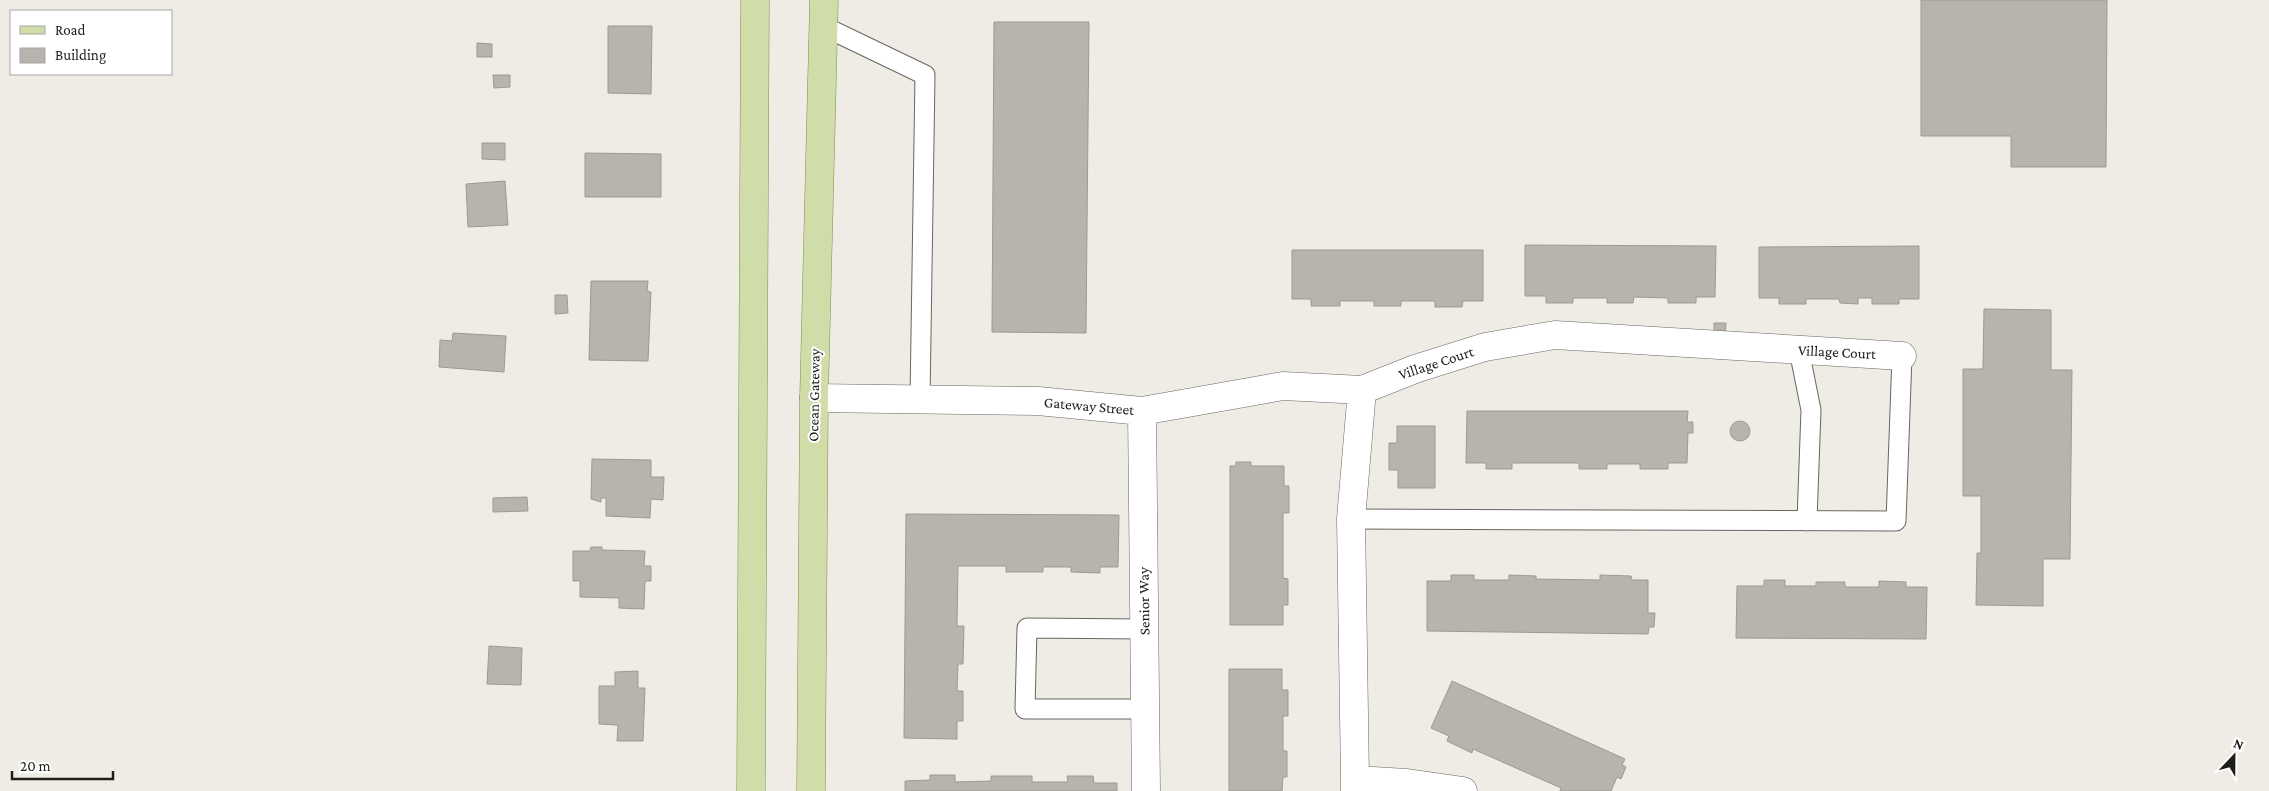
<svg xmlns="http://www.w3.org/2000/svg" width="2269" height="791" viewBox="0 0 2269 791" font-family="'Crimson Pro',serif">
<rect width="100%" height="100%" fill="#efece5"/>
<path fill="#b9b3ae" stroke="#9f9894" d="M1921 0H2107L2106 167H2011V136H1921Z
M994 22H1089L1086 333 992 332Z
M608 26H652L651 94 608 93Z
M477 43 492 44V57H477Z
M493 75H510V87L494 88Z
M482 143H505V160L482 159Z
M585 153 661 154V197H585Z
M505 181 508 225 468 227 466 184Z
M1525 245 1716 246 1715 297H1696V303H1668V298L1634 297 1633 303H1607V298H1573V303H1546V296H1525Z
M1919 246V299H1899V304H1872V298H1858V304L1840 303 1839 299H1806V304H1779V298H1759V247Z
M1292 250H1483V301H1463L1462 307H1435V301H1401V306H1374V301H1340V306H1311V299H1292Z
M591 281H648L647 291 651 292 648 361 589 360Z
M555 295H567L568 313 555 314Z
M1984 309 2051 310V370H2072L2070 559H2043V606L1976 605 1977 553H1981V496H1963V369H1983Z
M1714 323H1726L1725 336H1714Z
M453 333 506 336 504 372 439 367 440 340 452 341Z
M1467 411H1688L1687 422H1693V433H1688L1687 463H1668V469H1640V464H1607V469H1579V463H1512V469H1486V463H1466Z
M1730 431a10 10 0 1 1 20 0a10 10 0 1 1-20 0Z
M1397 426H1435V488H1398V470H1389V443H1397Z
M592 459 651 460V477H664L663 500 651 499 650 518 606 516V498H601V502L591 499Z
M1236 462H1251V466H1284V486H1289V513H1283V578L1288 579V605H1283V625H1230V466H1236Z
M527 497 528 511 493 512V498Z
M906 514 1119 515 1118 567H1100V573L1071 572V567H1043V572H1006V566H958L957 626H964L963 664H958L957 691H963V721H957V739L904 738Z
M591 547H602V550L645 551 644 566H651V581H645L644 609 619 608V598L580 597V581H573V551H590Z
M1451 575H1474V580H1509V575L1536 576V579L1600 580V575L1631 576 1632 580H1648V613H1655L1654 627H1649L1648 634 1427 631V581H1451Z
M1764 580H1785V586H1816V582H1845V587H1879V581L1906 582V587H1927L1926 639 1736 638 1737 586H1764Z
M489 646 522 648 521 685 487 684Z
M1229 669H1282V690H1288V716H1283V751H1287V777H1283L1282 791H1229Z
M638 671V688H645L643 741H617L618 725 599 724V686H615V672Z
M1452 681 1625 759 1622 765 1626 767 1621 779 1617 777 1611 791H1560L1561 788 1473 749 1472 753 1447 741 1449 736 1431 728Z
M930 775H955V782L991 781V776H1032V782H1068L1067 776H1093L1094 783H1117V791H905V781L930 780Z"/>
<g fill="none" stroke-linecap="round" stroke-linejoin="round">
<defs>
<path id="service" d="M823 26 925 75 920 400
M1799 350 1811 410 1807 521
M1351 519 1896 521 1902 356
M1144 629 1027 628 1025 709H1145"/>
<path id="minor" d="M814 398 1038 401 1142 411 1283 386 1362 390 1415 369 1485 347 1555 335 1902 356
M1142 411 1146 791
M1355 780 1351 519 1362 390
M1355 791V780L1407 783 1463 791"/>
<path id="primary" d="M751 791 755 0
M811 791 814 398 824 0"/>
</defs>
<use href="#service" stroke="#686660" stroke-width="21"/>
<use href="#minor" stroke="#686660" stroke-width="29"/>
<use href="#primary" stroke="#7f8b51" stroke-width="29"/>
<use href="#service" stroke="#fff" stroke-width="19"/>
<use href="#minor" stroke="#fff" stroke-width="28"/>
<use href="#primary" stroke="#d1dda8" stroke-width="28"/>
</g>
<g text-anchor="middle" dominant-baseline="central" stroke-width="4" stroke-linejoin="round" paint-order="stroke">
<g font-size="15" fill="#1e1d1a" stroke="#fff">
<text transform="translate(1837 352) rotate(3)">Village Court</text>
<text transform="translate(1436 363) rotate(-18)">Village Court</text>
<text transform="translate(814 395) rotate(-89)">Ocean Gateway</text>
<text transform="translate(1089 406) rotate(5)">Gateway Street</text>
<text transform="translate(1144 601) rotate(-91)">Senior Way</text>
</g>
</g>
<rect x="10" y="10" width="162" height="65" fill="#ffffff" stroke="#a5a5a3"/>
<rect x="20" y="26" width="25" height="8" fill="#d1dda8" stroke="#a5a5a3"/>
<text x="55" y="35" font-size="15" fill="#1e1d1a">Road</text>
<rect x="20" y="48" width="25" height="15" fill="#b9b3ae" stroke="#a5a5a3"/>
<text x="55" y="60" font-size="15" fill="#1e1d1a">Building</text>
<g transform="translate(2234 756) rotate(22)" stroke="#ffffff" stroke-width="4" paint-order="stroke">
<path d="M0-4L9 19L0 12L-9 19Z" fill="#1e1d1a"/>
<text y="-8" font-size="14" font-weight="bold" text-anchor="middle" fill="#1e1d1a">N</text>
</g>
<path d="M12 771v8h101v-8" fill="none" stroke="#1e1d1a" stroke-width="2.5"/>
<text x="20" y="771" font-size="15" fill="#1e1d1a" stroke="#ffffff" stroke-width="4" paint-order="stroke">20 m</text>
</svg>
